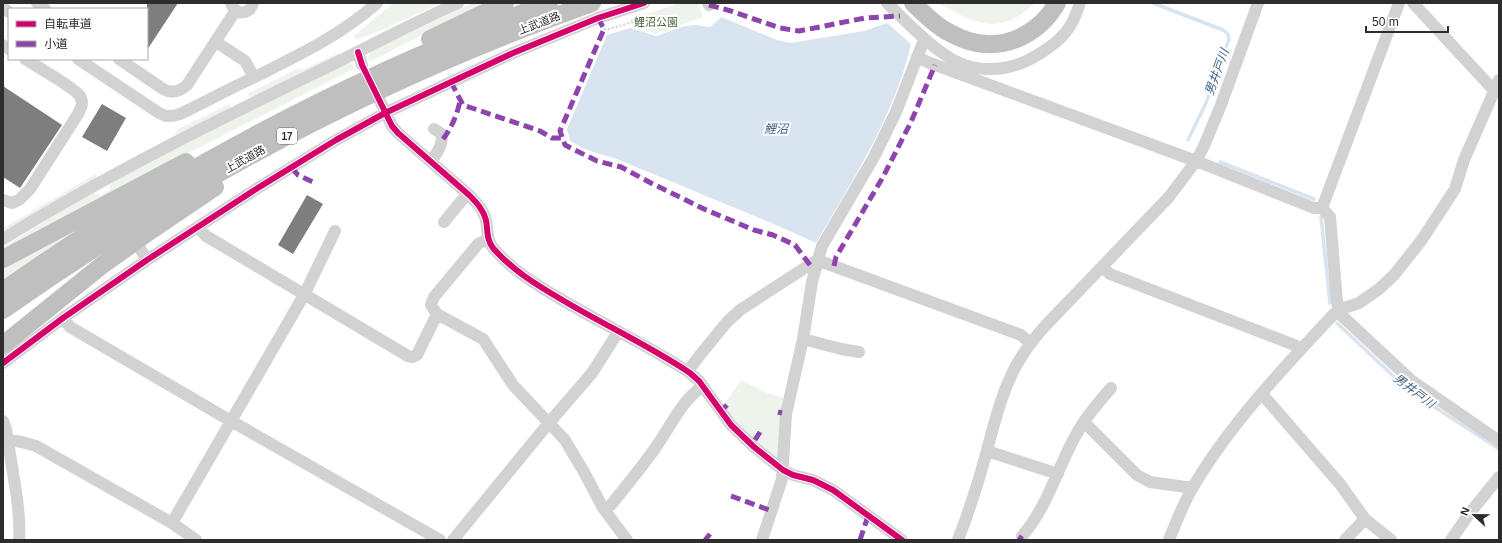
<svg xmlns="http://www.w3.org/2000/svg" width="1502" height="543" viewBox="0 0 1502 543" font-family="Helvetica,'Noto Sans JP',sans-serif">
<rect width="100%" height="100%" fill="#fff"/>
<path fill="#eef3eb" d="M393 3H441L379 31 356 40 354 36Z
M473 3H485L369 62 368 57 371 51Z
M680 3H698L703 17 655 34 632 24 630 19Z
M939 3H1035C1031 8 1025 11 1020 15 992 34 965 19 939 3Z
M339 53 341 54 252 98 247 94 299 68 302 70Z
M348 62 351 63 355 68 134 181 3 254V247L92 192 98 194 99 196 110 190V187L112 181 249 109Z
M231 103 229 110 175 137 178 129Z
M97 173 96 179 3 234V228L7 226Z
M120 201 3 281V265Z
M741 380 765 392 785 399 778 459 745 432 723 406Z"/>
<path fill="#d8e4f0" d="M721 17 777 40 791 43 864 31 887 23 911 44C895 115 852 181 816 243L783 228 617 159 587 150 570 141 567 129 607 35 631 28 656 36 685 26 696 25 710 27Z"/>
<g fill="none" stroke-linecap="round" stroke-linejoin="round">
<path stroke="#d8e4f0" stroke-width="3.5" d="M1153 3 1223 30 1228 34 1229 39 1206 103 1188 140
M1220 162 1314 199
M1321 217 1330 303
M1337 323 1407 389 1499 449"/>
</g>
<path fill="#7e7e7e" d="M147 3H178L147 50Z
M3 86 62 125 20 188 3 177Z
M102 104 126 118 107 151 82 137Z
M307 195 323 204 293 254 278 245Z"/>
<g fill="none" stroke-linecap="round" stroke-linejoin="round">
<path stroke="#d2d2d2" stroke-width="2" stroke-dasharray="2 2" stroke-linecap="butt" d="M604 29H609L636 21 654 27 665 25"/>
<path stroke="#d2d2d2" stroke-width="12" d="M37 3 45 9
M231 3C235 16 250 15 253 3
M708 3 709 5
M887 3C905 20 923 40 944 54 973 75 1010 73 1039 54 1062 40 1072 29 1080 3
M1413 3 1488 84 1495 91 1499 92
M3 8 9 12
M216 42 245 61 254 77
M3 45 9 49
M358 52 362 65
M917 57 930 63 1196 161 1314 208H1322L1330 217 1337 302 1341 315 1412 381 1499 441
M78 59 159 113 166 116H172L180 114C205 102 231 88 257 76 299 55 341 35 377 3
M119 59 163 89C172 94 179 92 187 85L236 10
M380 101 392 126 398 133 469 195C476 202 483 209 486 220 488 230 486 239 493 248 511 269 535 284 559 298 602 324 648 345 690 373L699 381 731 425 754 447 783 470 793 475 813 480 833 490 902 540
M431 161C437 153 443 145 442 134L434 129
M3 200 12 203 19 200 30 189 78 114C81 108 84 103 80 96 75 88 36 66 25 59
M1322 208 1399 3
M444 222 463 199 469 195
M198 227 206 236 408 356 413 357 417 355 437 314
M3 239C106 175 216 121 325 68 370 46 413 23 458 3
M488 239 478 244 434 297 431 305 437 314 483 339 513 385 565 440 584 472 603 508 627 540
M141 250 147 260
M1103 267 1110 274 1302 348
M63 318 70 327 231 421 440 540
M803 339 841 349 859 352
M3 363 63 318 147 260 253 191 336 140 385 113 513 53 598 18 644 3
M688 371 700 355 727 322 740 310 817 260 1021 335 1030 343
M1262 394 1340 484 1365 519 1391 540
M3 421C8 431 8 443 10 454 14 481 21 513 19 540
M1084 422 1137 475 1150 482 1193 488
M3 439 22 442 36 446 172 523 196 540
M987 451 1058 474
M603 508 611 505C626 486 642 467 656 447 671 426 681 401 703 386
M172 523 304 295 335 231
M1022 536C1048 507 1057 468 1076 435 1085 418 1098 403 1111 388
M453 540 548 424 592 373 618 332
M762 540 782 479 786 414 803 339 812 282 822 246 874 157 896 112 922 45 926 40
M958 540C969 511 979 481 987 450 995 421 1002 391 1017 364 1025 350 1035 337 1046 325L1169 197 1196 161 1204 146 1221 105 1258 3
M1169 540C1176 522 1183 504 1193 487 1230 424 1285 366 1335 313L1338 310 1359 303 1379 289 1394 275 1421 241 1455 189 1464 160 1499 80
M1345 540 1365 519
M1451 540 1469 514 1499 477"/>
<path stroke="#bfbfbf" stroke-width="18" d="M913 3C922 12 932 22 943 29 953 35 965 41 977 43 1010 49 1041 31 1057 3
M430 39 505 3
M3 259 186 162
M3 291C170 172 357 75 549 3
M3 310C184 182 383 77 592 3
M3 345 101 266 150 231 215 187"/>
<path stroke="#8e44ad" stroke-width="5" stroke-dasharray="10 5" stroke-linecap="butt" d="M709 5 731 11 780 28 799 31 865 18 900 16
M598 18 604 29 560 131 565 145 597 161 621 167 651 183 704 209 754 230 773 235 795 245 810 265
M451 82 463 105 540 131 552 138H563
M443 139C452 127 457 115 460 101
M292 168 298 175 313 182
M834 266 836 257 883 177 911 122 935 65
M724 408 727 405
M778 412 782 413
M755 440 760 432
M731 496 772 511
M705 540 710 534
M860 540 868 516
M1019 540 1022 536"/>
<defs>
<path id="cycleway" d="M358 52 362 65 392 126 398 133 469 195C476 202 483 209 486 220 488 230 486 239 493 248 511 269 535 284 559 298 602 324 648 345 690 373L699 381 731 425 754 447 783 470 793 475 813 480 833 490 902 540
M3 363 63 318 147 260 253 191 336 140 385 113 513 53 598 18 644 3"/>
</defs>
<use href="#cycleway" stroke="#fff" stroke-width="8"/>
<use href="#cycleway" stroke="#d6006c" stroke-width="6"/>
</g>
<g text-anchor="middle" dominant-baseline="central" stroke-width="4" stroke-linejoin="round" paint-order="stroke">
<rect fill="#fff" stroke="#6c6c6c" stroke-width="1" x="277" y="128" width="20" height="16" rx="3"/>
<g font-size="10" font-weight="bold" fill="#2d2d2d">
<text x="287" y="136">17</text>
</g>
<g font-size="11" fill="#4b663c" stroke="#fff">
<text x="656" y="22">鯉沼公園</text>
</g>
<g font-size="11" fill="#2d2d2d" stroke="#fff">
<text transform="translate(539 23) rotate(-21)">上武道路</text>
<text transform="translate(245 159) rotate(-29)">上武道路</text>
</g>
<g font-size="12" font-style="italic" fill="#3f658b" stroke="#fff">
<text transform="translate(1217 72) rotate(-70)">男井戸川</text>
<text x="776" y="129">鯉沼</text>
<text transform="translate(1414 391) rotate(37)">男井戸川</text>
</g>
</g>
<rect width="1502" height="543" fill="none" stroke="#2d2d2d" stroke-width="8"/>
<rect x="8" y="8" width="140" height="52" fill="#ffffff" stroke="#ababab"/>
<rect x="16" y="21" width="20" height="6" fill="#d6006c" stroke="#ababab"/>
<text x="44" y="28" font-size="12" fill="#2d2d2d">自転車道</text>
<rect x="16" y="41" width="20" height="6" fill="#8e44ad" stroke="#ababab"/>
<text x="44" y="48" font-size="12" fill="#2d2d2d">小道</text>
<g transform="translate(1474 515) rotate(292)" stroke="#ffffff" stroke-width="3" paint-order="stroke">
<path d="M0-3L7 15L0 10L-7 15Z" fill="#2d2d2d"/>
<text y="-6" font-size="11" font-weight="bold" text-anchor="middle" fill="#2d2d2d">N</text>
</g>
<path d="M1366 26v6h82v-6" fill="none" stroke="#2d2d2d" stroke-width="2"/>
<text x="1372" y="26" font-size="12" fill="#2d2d2d" stroke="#ffffff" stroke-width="3" paint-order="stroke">50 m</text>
</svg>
